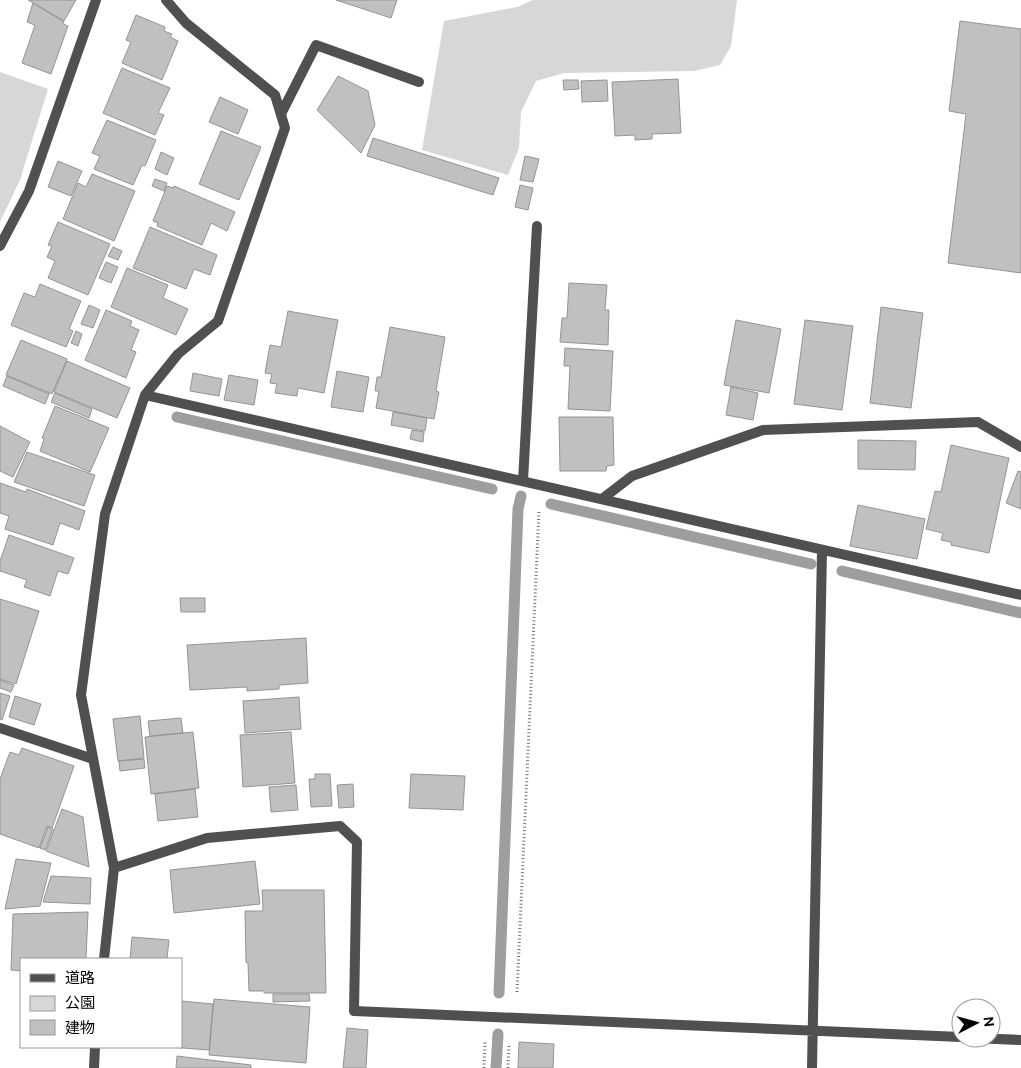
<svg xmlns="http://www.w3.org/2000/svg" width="1021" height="1068" viewBox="0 0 1021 1068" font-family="Ubuntu,'Noto Sans JP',sans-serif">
<rect width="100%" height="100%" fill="#fff"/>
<path fill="#d7d7d7" d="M533 0H737L731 46 720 65 694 71 564 73 536 81 521 112 519 148 508 175 422 150 444 21 517 7Z
M0 72 48 89 20 180 0 222Z"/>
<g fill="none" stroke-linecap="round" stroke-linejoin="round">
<path stroke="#9e9e9e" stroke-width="11" d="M177 417 492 489
M551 504 811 564
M842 571 1021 613
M499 993 518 509 521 496
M496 1068 498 1034"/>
</g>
<path fill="#c0c0c0" stroke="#949494" d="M28 0H76L64 21Z
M336 0H397L391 18Z
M33 3 64 22 63 24 68 26 51 74 22 63 35 25 27 22Z
M136 15 165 27 164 31 172 34 170 37 178 41 162 80 122 63 131 42 126 40Z
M960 21 1021 29V273L948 263 966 114 949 111Z
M122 68 170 88 158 113 164 115 155 135 103 113Z
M338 76 368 91 375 125 361 153 317 110Z
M678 79 681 133 652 134V139L635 140V135L615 136 612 82Z
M563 80H578L579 89 564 90Z
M607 80 608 101 582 102 581 81Z
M220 97 248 110 238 134 209 122Z
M107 120 156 140 145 166 142 165 133 185 94 169 100 156 92 153Z
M221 131 261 147 239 200 199 184Z
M373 138 499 178 493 195 367 156Z
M161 152 174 158 167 175 155 169Z
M525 156 539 159 533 182 520 180Z
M58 161 82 171 71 196 48 187Z
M92 174 135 191 114 241 63 219 78 183 86 187Z
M155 179 167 183 164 191 152 186Z
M520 185 533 188 528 210 515 207Z
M167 186 173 188 174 186 235 212 227 231 211 223 202 245 157 226 158 223 153 221Z
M58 222 110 244 88 295 48 278 55 261 47 257 52 246 48 245Z
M150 227 217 255 210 275 194 269 186 289 133 268Z
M113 247 122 251 118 260 108 256Z
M106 262 118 267 111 283 99 278Z
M127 268 168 285 163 298 188 309 176 335 111 307Z
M569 283 607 285 605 310H609L608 345 560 342 562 318H567Z
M40 284 81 301 69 329 73 331 66 347 11 325 24 293 35 297Z
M89 305 100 310 93 328 81 324Z
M881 307 923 313 911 408 870 403Z
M106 310 132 321 130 326 139 330 131 350 136 352 126 378 85 360Z
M288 311 338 320 324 393 298 388 297 396 275 393 277 384 270 383 272 374 265 373 270 345 281 347Z
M736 320 781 329 769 393 724 385Z
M805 320 853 326 842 410 794 404Z
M390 327 445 337 436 391 439 392 434 419 376 408 379 391H375L377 377H381Z
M76 331 82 334 78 346 71 343Z
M21 340 67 359 52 394 6 375Z
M565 348 613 351 610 411 568 409 570 366H564Z
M67 361 130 388 117 418 54 392Z
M337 371 369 377 363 412 331 407Z
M193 373 222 379 219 396 190 391Z
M229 375 258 380 254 405 224 400Z
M7 376 49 394 45 404 3 386Z
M731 387 758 393 753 420 726 415Z
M55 393 92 409 89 418 51 402Z
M55 406 109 428 90 472 40 451 44 439 42 438Z
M393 412 427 418 425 431 391 425Z
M559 417H613L614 465 607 466 606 471H560Z
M0 426 30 442 13 477 0 471Z
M412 430 424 432 423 442 410 439Z
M858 440 916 441 915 470 858 469Z
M951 445 1009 458 989 553 951 545V542L941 540 943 533 926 529 935 491 941 492Z
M27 452 95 475 84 506 14 482Z
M1018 471 1021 472V509L1006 503Z
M0 483 26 492 27 489 85 511 79 530 60 523 53 545 5 529 9 516 0 513Z
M858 505 925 519 917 559 850 546Z
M9 535 74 558 68 574 58 571 50 596 24 587 27 580 0 571V561Z
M180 598H205V612H181Z
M0 599 39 611 16 684 0 679Z
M306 638 308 683 279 685V689L247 691V687L190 690 187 645Z
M0 680 14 685 11 692 0 688Z
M0 693 10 696 2 720 0 719Z
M15 696 41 704 34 725 9 717Z
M299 697 301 729 245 733 243 701Z
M140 716 144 758 118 761 113 719Z
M181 718 183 733 150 736 148 721Z
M193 732 199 788 151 794 145 737Z
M291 732 295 783 243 787 240 735Z
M22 748 74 766 52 828 47 826 39 848 0 834V779L10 752 19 755Z
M144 759 145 768 120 771 119 761Z
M315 774H330L332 806 311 807 309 779H315Z
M411 774 465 776 463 810 409 808Z
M353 784 354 807 339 808 337 785Z
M296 785 298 810 271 812 269 787Z
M195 789 198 817 158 821 155 794Z
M62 809 83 817 89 867 46 851Z
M48 827 53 829 45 850 40 848Z
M16 859 51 863 40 906 5 909Z
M255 861 260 904 174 913 170 870Z
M51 876 91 878 90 904 43 902Z
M262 890H324L326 993H264V991H249L248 963 246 962 245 911H263Z
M88 912 86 959H21V971L11 970 13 914Z
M132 937 169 940 167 959H130Z
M273 994H309L310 1001 273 1002Z
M214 999 310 1007 306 1063 209 1055Z
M181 1001 213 1004 209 1050 170 1047H181Z
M347 1028 368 1030 366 1068H343Z
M519 1042 554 1044 553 1068H518Z
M177 1056 251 1065V1068H176Z"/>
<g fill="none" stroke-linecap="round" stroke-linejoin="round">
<path stroke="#727272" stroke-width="3" stroke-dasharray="1 2.5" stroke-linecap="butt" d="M517 992 539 511
M484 1068 485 1042
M508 1068 509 1044"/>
<path stroke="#505050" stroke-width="10" d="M281 114 316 45 419 82"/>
<path stroke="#505050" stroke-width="10" d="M0 246 29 191 96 0
M145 395 1021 595
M523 481 537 226
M602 499 632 476 763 430 978 422 1021 447
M0 728 93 759
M114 868 207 838 340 826 357 842 354 1011 961 1037
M104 959 114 868 81 695 105 514 145 395 178 354 218 321 285 128 275 95 186 23 166 0
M973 1038 1021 1040
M94 1068 95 1047
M812 1068 822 550"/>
</g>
<rect x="20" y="958" width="162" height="90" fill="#ffffff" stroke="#999999"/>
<rect x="30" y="974" width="25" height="8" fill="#505050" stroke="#999999"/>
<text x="65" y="983" font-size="15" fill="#000000">道路</text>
<rect x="30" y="996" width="25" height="15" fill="#d7d7d7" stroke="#999999"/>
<text x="65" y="1008" font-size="15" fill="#000000">公園</text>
<rect x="30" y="1020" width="25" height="15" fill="#c0c0c0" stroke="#999999"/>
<text x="65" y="1033" font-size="15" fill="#000000">建物</text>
<g transform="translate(976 1023) rotate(84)"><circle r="24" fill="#ffffff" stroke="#999999"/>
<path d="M0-4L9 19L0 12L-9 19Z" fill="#000000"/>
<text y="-8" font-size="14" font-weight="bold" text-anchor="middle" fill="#000000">N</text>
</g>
</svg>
